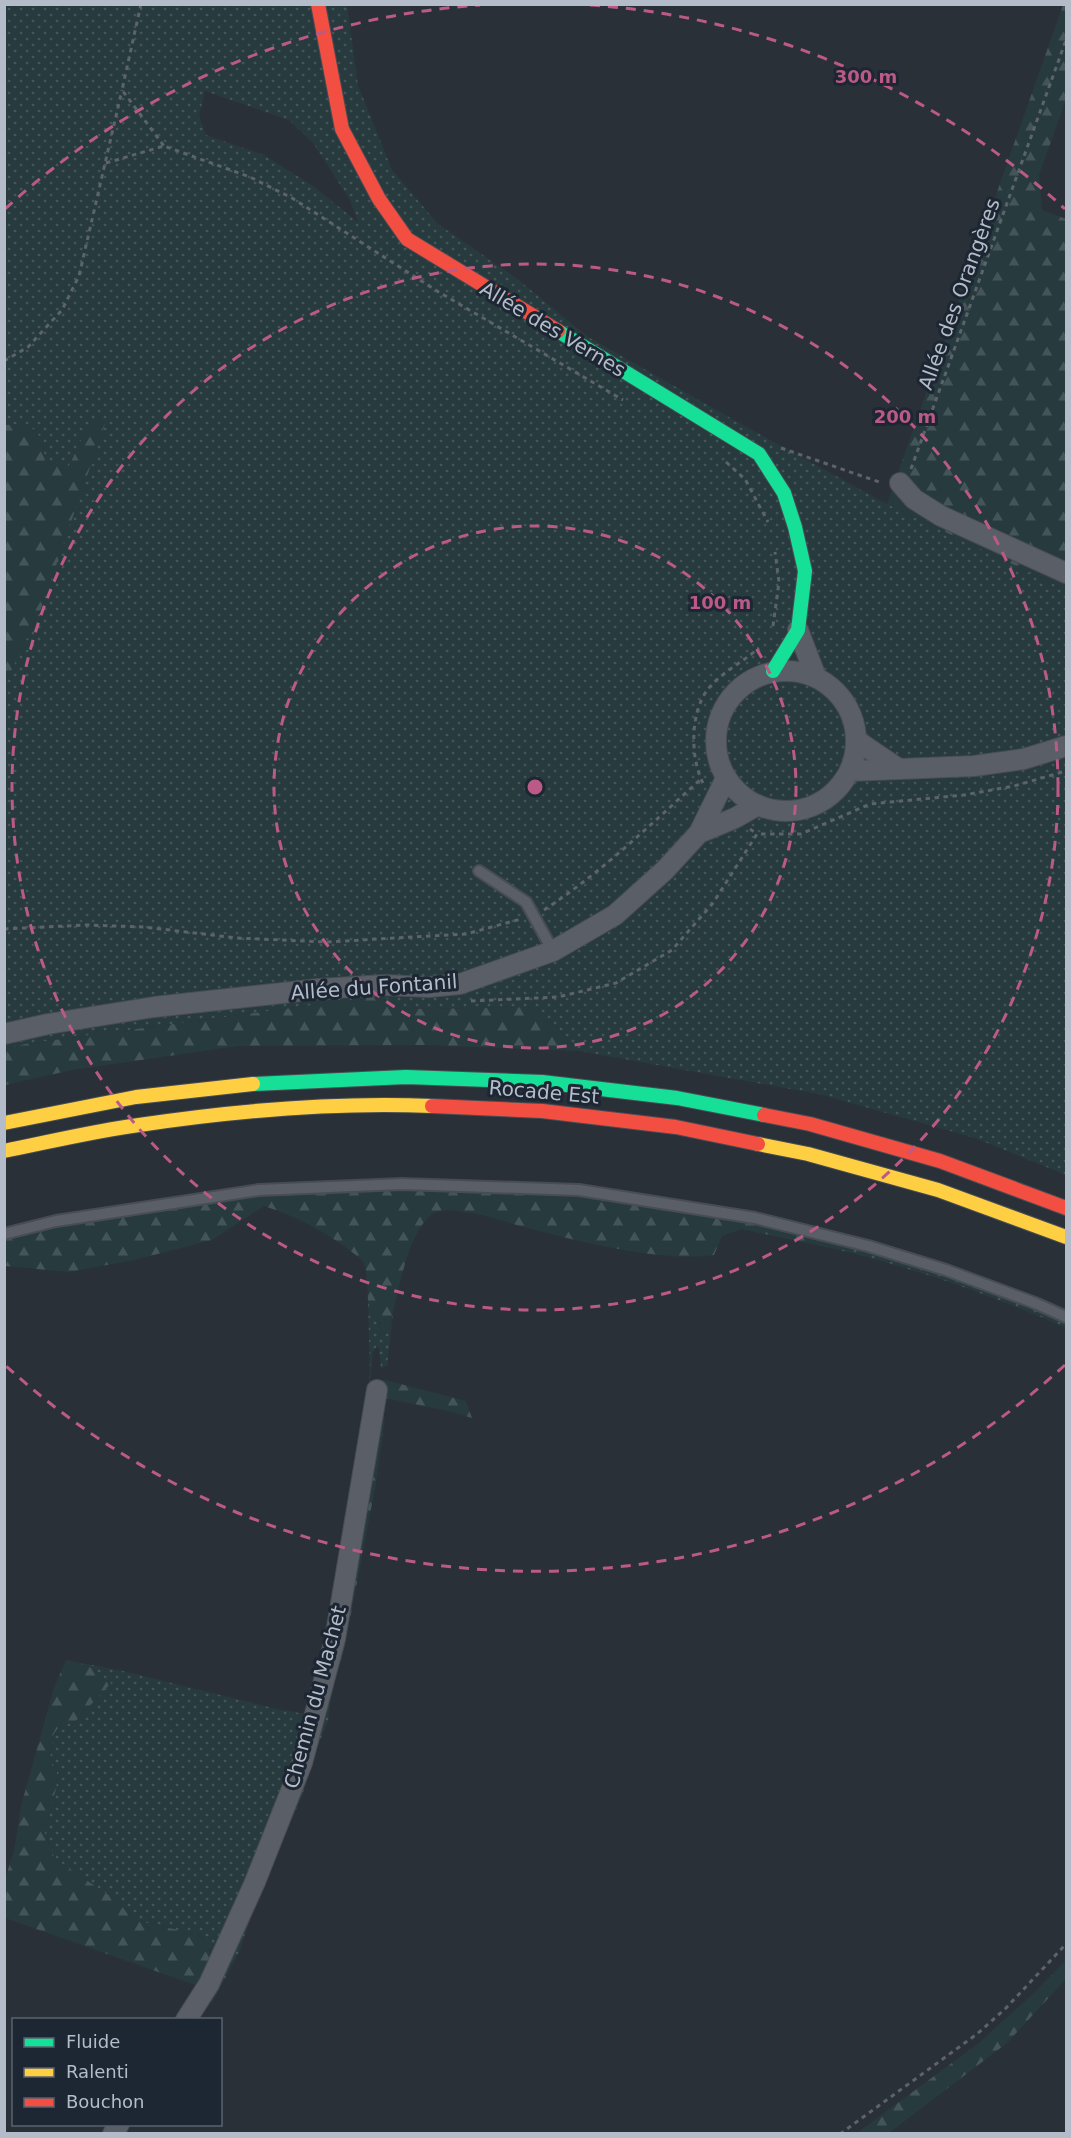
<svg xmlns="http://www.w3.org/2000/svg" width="1071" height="2138" viewBox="0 0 1071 2138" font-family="'DejaVu Sans',sans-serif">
<defs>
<pattern id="grass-dots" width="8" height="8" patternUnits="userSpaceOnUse" patternTransform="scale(1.5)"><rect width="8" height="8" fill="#273a3e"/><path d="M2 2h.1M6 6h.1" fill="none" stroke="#445559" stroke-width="1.8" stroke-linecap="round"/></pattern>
<pattern id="forest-firs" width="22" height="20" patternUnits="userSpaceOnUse" patternTransform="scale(1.5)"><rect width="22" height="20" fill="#273a3e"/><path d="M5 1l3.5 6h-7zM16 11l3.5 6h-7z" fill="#445559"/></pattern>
</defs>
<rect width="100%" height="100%" fill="#2a3038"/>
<path fill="url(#grass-dots)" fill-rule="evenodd" d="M5 5H347L358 85 392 170 438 224 516 278 588 337 743 425 887 504 1066 590V1175L975 1138 819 1094 579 1051 537 1007 409 1009 380 996 25 1044 5 1049 4 684 41 609 91 419 69 466 45 462 43 440 28 424 5 425ZM205 91 289 120 313 143 350 200 358 222 313 186 264 155 206 135 199 116Z
M840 1242 972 1283 1066 1322V1328C992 1295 915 1268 835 1249Z
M368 1300C371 1311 379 1318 380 1330L385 1334 388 1330 393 1313 387 1366 381 1368 379 1349 377 1346 373 1352 364 1438 349 1526 329 1644 306 1743 242 1903 204 1984 205 1985 184 2019H181L200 1988 198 1986 206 1976 211 1958V1951L200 1935 134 1920 116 1900 55 1859 44 1831 56 1789 57 1772 50 1758 53 1735 63 1721 73 1724 111 1683 90 1667 66 1660 123 1671 277 1709 311 1715C329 1650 337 1582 349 1516 352 1497 348 1479 357 1462L370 1375Z
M333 1665 338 1670 332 1693 328 1721 318 1746 302 1796 258 1897 240 1950 216 1996 200 2015Z"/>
<path fill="url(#forest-firs)" d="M1063 5H1066V100L1039 175 1042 210 1066 219V590L887 504Z
M91 419 106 421 41 609 5 684V425L28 424 43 440 45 462 69 466Z
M381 996 409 1009 537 1007 579 1051 424 1045 238 1046 72 1070 5 1085V1049L25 1044Z
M404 1187C468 1190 532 1191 596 1198 678 1207 759 1224 840 1242L835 1249 741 1229 722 1236 714 1255C659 1263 574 1240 520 1226 504 1221 487 1215 471 1213 459 1211 441 1207 431 1215 405 1237 398 1299 388 1330L385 1334 380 1330 379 1322 371 1312 368 1300 366 1270 363 1261C335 1237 299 1217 264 1206L212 1240 134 1260 69 1272 5 1266V1239L55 1225 245 1196Z
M385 1380 466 1401 472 1418 452 1412 381 1397 379 1396 381 1381Z
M377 1414 385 1417 376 1483 344 1651 338 1670 333 1665Z
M66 1660 90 1667 111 1683 72 1725 63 1721 53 1735 50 1758 57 1772 56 1789 44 1831 55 1859 116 1900 134 1920 200 1935C218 1958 210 1962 198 1986L5 1918V1879L14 1851 21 1806 54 1688Z
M1066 1960V1979L1007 2043 889 2133H857L979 2043 1033 1994Z"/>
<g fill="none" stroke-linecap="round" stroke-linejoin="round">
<defs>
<path id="lane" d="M479 871 526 902 553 951
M4 1234 56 1221 259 1190 402 1184 579 1190 755 1218 868 1246 946 1270 1035 1303 1066 1317"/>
<path id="street" d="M900 483 914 499 941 516 1066 573
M798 630 816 677
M716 741a70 70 0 1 1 140 0a70 70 0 1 1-140 0Z
M856 740 899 769
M850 771 974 766 1024 759 1066 746
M699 833 735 818 758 805
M4 1034 48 1024 154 1007 319 989 385 985 429 987 460 984 553 951 615 915 665 870 699 833 726 778
M186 2020 209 1984 255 1882 302 1763 335 1639 377 1390
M113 2134 119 2124"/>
<path id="fast" d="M558 331 759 454 784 493 795 527 805 571 798 630 773 671
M253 1084 406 1077 542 1082 677 1098 764 1115"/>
<path id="slow" d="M4 1123 136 1097 253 1084
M758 1144 808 1154 938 1190 1066 1237
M4 1151C49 1142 94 1131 139 1125 233 1111 337 1102 432 1106"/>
<path id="jam" d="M318 4 342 129 379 199 407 239 558 331
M432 1106 542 1111 676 1127 758 1144
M764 1115 810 1124 940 1161 1066 1208"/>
</defs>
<use href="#lane" stroke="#484c53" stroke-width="14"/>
<use href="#street" stroke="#484c53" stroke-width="22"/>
<use href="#fast" stroke="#484c53" stroke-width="16"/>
<use href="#slow" stroke="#484c53" stroke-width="16"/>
<use href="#jam" stroke="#484c53" stroke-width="16"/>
<path stroke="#5d636a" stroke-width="3" stroke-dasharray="4.5 4.5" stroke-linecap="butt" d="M141 4 122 90 164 146
M106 163 164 146 250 177 292 198 437 291 623 400
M4 361 28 347 62 310 79 276 122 90
M781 448 882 483
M726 462 745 479 768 522
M911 469 1066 40
M773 626 779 582 775 552
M703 783C690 758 690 712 708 689 722 672 743 662 759 648
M750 829 757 834
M544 910C602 872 650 825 701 779
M4 929 86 925 144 927 237 938 326 942 466 934 521 919
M471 1001 558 997 616 983 672 950 713 903 757 834H801L870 804 964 795 1014 786 1066 771
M840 2134 977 2034 1006 2008 1066 1944"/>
<use href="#lane" stroke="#5a5e66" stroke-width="10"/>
<use href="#street" stroke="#5a5e66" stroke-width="20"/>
<use href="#fast" stroke="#16e098" stroke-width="14"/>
<use href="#slow" stroke="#ffcf43" stroke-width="14"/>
<use href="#jam" stroke="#f24e42" stroke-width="14"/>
</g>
<g fill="none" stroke="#bc5a87" stroke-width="3" stroke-dasharray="10 8">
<circle cx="535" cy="787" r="261"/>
<circle cx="535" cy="787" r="523"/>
<path d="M1065 1365A784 784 0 0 1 5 1365M5 209A784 784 0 0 1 480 5M590 5A784 784 0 0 1 1065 209"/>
</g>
<g text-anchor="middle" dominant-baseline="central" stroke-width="6" stroke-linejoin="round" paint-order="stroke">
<g font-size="20" fill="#b4bcc9" stroke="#1d2633">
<text transform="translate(959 294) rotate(-70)">Allée des Orangères</text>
<text transform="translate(553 329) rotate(31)">Allée des Vernes</text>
<text transform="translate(374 987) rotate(-4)">Allée du Fontanil</text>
<text transform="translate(544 1092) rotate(5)">Rocade Est</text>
<text transform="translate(315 1697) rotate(-75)">Chemin du Machet</text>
</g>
</g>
<circle cx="535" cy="787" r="9" fill="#bc5a87" stroke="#1d2633" stroke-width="3"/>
<g font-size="18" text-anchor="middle" font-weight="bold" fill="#bc5a87" stroke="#1d2633" stroke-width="6" stroke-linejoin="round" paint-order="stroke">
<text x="866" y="83">300 m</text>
<text x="905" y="423">200 m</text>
<text x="720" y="609">100 m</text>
</g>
<rect width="1071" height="2138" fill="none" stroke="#b4bcc9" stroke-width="12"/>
<rect x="12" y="2018" width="210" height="108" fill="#1d2633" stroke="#59626f" stroke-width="1.5"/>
<rect x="24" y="2038" width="30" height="9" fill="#16e098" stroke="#59626f" stroke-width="1.5"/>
<text x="66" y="2048" font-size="18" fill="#b4bcc9">Fluide</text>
<rect x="24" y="2068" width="30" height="9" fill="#ffcf43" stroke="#59626f" stroke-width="1.5"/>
<text x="66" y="2078" font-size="18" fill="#b4bcc9">Ralenti</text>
<rect x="24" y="2098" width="30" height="9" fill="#f24e42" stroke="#59626f" stroke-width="1.5"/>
<text x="66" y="2108" font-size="18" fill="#b4bcc9">Bouchon</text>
</svg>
